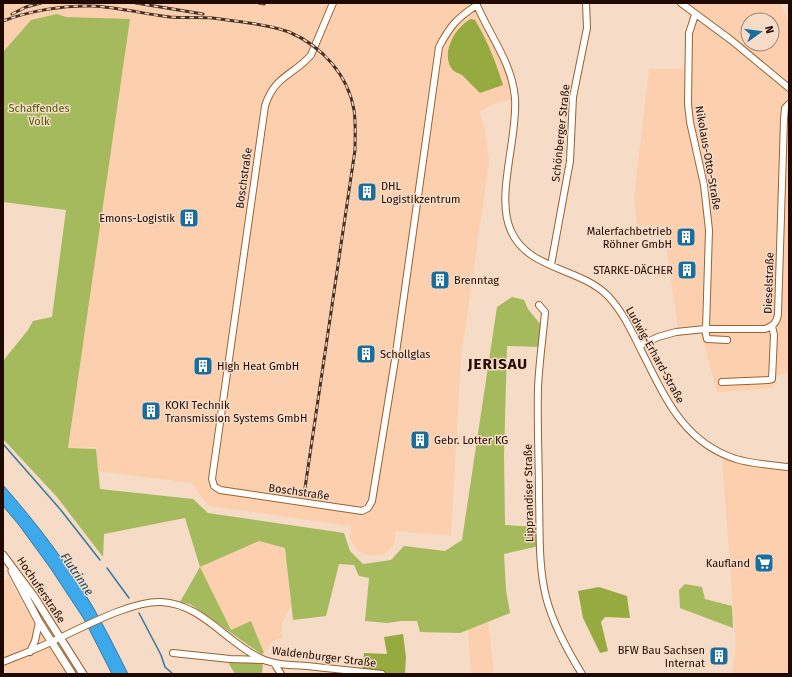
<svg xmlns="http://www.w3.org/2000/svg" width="792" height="677" viewBox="0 0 792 677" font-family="'Fira Sans',sans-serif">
<rect width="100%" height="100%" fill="#f6dbc6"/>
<path fill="#fcd0ae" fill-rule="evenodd" d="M3 3H473L480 21 504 64 511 87 512 99 491 105 479 112 485 129 489 162 461 359 451 536 396 531 394 545 384 554 370 556 358 551 350 539 351 526 209 506 191 483 98 471 96 447 68 448 130 19 66 17 57 14 31 20 3 52Z
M687 3H780L789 22V373L776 376 773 388 717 392 701 333 679 335 663 226H637L634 198 649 69H684L689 13ZM748 20H772V44H748Z
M722 458 751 465 789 469V674H732L736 648Z
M259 541 285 548 291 606 282 623V638L273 641 264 653 251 621 231 630 200 567Z
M9 578 33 621 69 674H3V581Z
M488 621 494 674H471L468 630Z"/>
<path fill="#a5ba5c" d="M57 14 66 17 130 19 68 448 96 449 100 489 193 499 208 513 344 533 350 551 363 564 391 560 404 546 445 551 462 540 497 307 512 297 524 300 528 309 541 325 542 347 507 346 504 456 505 525 539 527V546L504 554 506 590 510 613 460 633 420 632 417 621H401L387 623 365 621 369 578 359 576 354 565 339 564 326 616 293 620 285 548 259 541 200 567 231 630 251 621 264 653 261 654 190 604 180 602 200 567 185 518 104 534 103 557 57 497 3 439V361L28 330 33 321 52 317 66 210 3 202V52L31 20Z
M685 584 702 587 705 599 732 606 733 628 680 608 679 590Z
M230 659 263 660 262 674H235L229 664Z"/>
<path fill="#95ab3f" d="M471 19 475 20C487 40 496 62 503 85L480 93C474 87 468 81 462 75 459 73 454 72 452 69 440 53 456 26 471 19Z
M599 587 627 596 630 618 605 617 601 622 608 651 600 653 583 618 578 591Z
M403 634 406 657 405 674H382L362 672 364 653 387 654 384 637Z"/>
<path fill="#3da8ea" stroke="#3478a4" d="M3 485C37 524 68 564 94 609 106 630 117 652 128 674H112L84 619 51 569 19 525 3 506Z"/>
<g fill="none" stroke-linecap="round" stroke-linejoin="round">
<path stroke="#3478a4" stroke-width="1.5" d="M3 444 60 509 100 560
M107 568 129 598
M139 613 161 655 165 667 173 674"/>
<defs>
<path id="minor" d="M333 3 311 55C294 75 274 76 265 106L212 479 214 486 220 490 362 511 368 508 372 501 395 360 439 47C450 26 457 18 477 5
M476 3C489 35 512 62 515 98 518 138 495 197 511 231 528 270 581 268 608 296 623 312 632 332 642 352 665 397 683 442 736 459 753 464 771 465 789 467
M681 3 731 40 789 88
M695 15 689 33 688 104 690 122 704 185 709 230 706 329
M551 265 570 161 573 97 587 28 586 3
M539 305 545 312C543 337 539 363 538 388 537 424 539 461 539 497 540 530 538 564 546 597 553 624 567 650 582 674
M705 329 707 339 727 340
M639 346 658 337 676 332 705 329H765C773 326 777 323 778 314L784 119 785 108 789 104
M722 382 768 380 772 379 774 335 772 326
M30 652 35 641 39 622
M173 653 230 659 262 660
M3 662C20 655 37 649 53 641 82 628 130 601 161 602 203 604 226 643 262 659 275 665 292 665 307 666 332 669 357 671 382 674
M274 663 281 674"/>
<path id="major" d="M3 555 35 598 83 674
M12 571 39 622 72 674"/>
</defs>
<use href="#minor" stroke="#9c612c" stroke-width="8"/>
<use href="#major" stroke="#9c612c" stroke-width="9"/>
<use href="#minor" stroke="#fff" stroke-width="6"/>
<use href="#major" stroke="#fff" stroke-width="7"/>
<defs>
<path id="rail" d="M136 3 203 14
M259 3 264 4
M12 14 26 7 41 3
M3 21C29 11 64 5 92 6 118 7 144 14 170 17 184 18 198 17 212 18 235 21 268 24 289 32 322 46 348 75 354 110 356 124 355 137 355 150L305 488"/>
</defs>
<use href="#rail" stroke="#462f24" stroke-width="3"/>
<use href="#rail" stroke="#f6dbc6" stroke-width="1.5" stroke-dasharray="4.5" stroke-linecap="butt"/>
</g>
<defs>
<symbol id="building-square" viewBox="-11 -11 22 22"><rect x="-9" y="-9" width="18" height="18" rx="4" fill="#196e9f" stroke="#f6dbc6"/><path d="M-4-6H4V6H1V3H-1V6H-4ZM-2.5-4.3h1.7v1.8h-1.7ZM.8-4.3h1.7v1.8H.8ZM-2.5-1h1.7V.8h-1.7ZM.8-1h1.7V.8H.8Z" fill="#fff"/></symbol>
<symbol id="supermarket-square" viewBox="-11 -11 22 22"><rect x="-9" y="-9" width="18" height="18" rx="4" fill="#196e9f" stroke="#f6dbc6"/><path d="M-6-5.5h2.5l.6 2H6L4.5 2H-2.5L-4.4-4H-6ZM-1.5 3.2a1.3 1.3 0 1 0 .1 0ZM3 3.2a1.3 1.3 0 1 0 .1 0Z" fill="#fff"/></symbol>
</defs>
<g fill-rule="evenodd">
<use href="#building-square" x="356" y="181" width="22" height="22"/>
<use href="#building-square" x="178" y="207" width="22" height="22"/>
<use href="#building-square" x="675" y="226" width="22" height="22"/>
<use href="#building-square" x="676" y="259" width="22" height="22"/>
<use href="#building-square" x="429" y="269" width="22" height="22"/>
<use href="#building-square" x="355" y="343" width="22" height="22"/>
<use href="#building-square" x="192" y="355" width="22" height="22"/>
<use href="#building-square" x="140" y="400" width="22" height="22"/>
<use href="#building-square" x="409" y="429" width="22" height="22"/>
<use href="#supermarket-square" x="753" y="552" width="22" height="22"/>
<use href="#building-square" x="708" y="645" width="22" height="22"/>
</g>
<g text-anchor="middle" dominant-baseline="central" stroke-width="3" stroke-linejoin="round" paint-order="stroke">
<g font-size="11" fill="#4b5909" stroke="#f6dbc6">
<text x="39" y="108">Schaffendes<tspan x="39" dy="13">Volk</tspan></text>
</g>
<g font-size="11" fill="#1f0900" stroke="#f6dbc6">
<text transform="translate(561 133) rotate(-84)">Schönberger Straße</text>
<text transform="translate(708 158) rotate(80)">Nikolaus-Otto-Straße</text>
<text transform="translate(244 178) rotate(-82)">Boschstraße</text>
<text transform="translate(769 283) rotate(-88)">Dieselstraße</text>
<text transform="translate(655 355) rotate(61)">Ludwig-Erhard-Straße</text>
<text transform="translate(299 492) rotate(8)">Boschstraße</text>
<text transform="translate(529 493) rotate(-91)">Lipprandiser Straße</text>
<text transform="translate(41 590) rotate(56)">Hochuferstraße</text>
<text transform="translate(324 657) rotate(7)">Waldenburger Straße</text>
</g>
<g font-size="11" fill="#1f0900" stroke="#f6dbc6" text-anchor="start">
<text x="381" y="186">DHL<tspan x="381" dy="13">Logistikzentrum</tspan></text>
<text x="175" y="218" text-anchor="end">Emons-Logistik</text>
<text x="672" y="231" text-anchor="end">Malerfachbetrieb<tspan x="672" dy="13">Röhner GmbH</tspan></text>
<text x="673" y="270" text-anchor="end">STARKE-DÄCHER</text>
<text x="454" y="280">Brenntag</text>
<text x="380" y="354">Schollglas</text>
<text x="217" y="366">High Heat GmbH</text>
<text x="165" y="405">KOKI Technik<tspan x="165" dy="13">Transmission Systems GmbH</tspan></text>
<text x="434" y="440">Gebr. Lotter KG</text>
<text x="750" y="563" text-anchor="end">Kaufland</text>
<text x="705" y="650" text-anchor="end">BFW Bau Sachsen<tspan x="705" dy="13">Internat</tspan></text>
</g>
<g font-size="12" font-style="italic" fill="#123e58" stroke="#f6dbc6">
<text transform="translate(77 574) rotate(56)">Flutrinne</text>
</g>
<g font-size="15" font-weight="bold" letter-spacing="1" fill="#1f0900" stroke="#f6dbc6">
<text x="498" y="364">JERISAU</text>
</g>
</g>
<rect width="792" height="677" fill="none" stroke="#1f0900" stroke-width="8"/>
<g transform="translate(760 32) rotate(76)"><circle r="19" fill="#f6dbc6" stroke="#a08777"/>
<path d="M0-3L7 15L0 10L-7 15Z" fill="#196e9f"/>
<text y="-6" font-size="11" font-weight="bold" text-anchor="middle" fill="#1f0900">N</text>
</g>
</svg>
